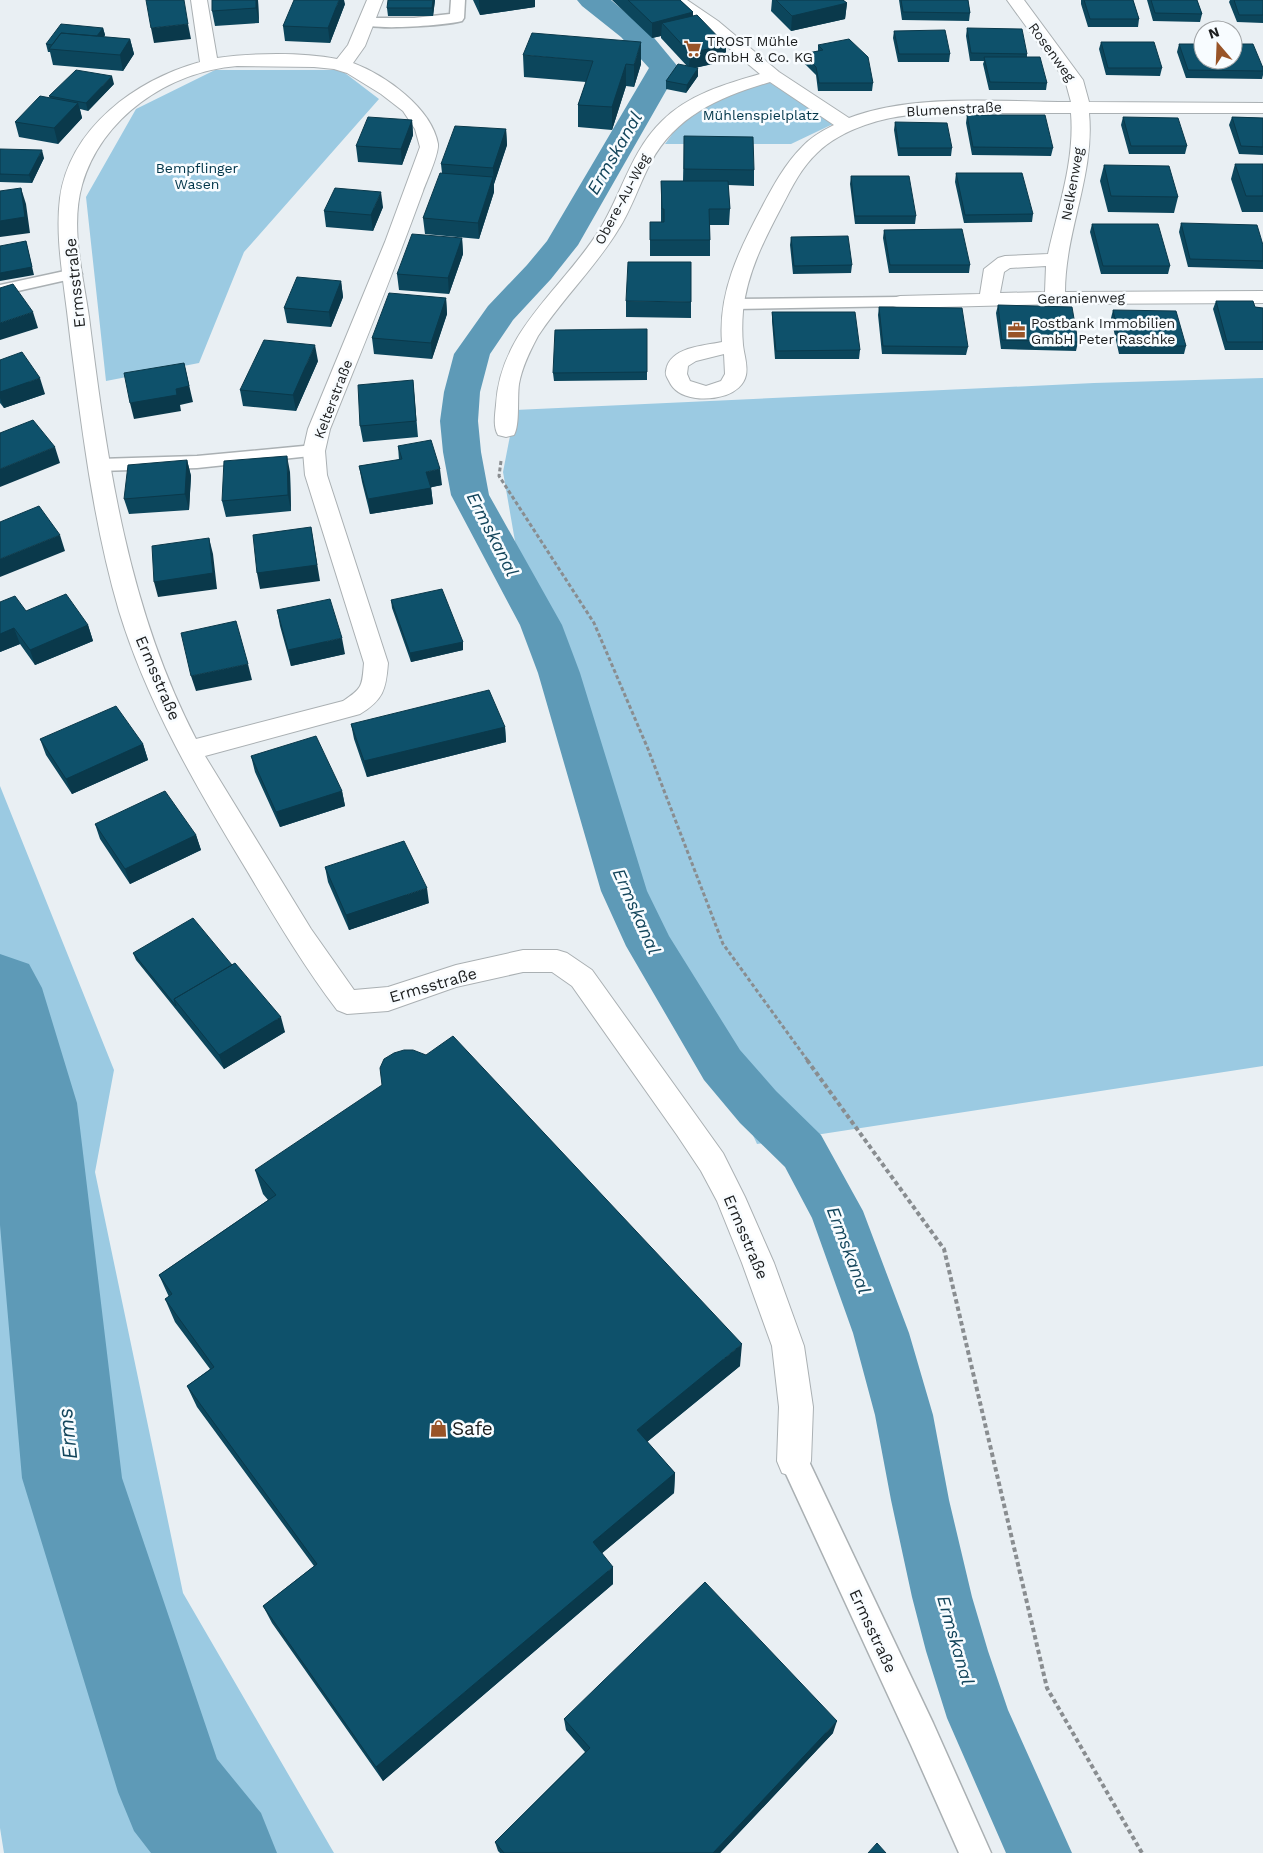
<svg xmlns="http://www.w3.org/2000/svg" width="1263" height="1853" viewBox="0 0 1263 1853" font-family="'Work Sans',sans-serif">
<rect width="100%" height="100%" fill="#e9eff3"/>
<path fill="#9bcae2" d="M215 70H341L379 99 244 252 199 363 106 381 86 197 136 109Z
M769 82 833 124 791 144H665C671 136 677 126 685 120 709 101 740 89 769 82Z
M1263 378V1066L757 1144 644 897 529 622 503 472 515 410 1094 383Z
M0 786 114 1070 95 1172 183 1593 334 1853H4L0 1828Z"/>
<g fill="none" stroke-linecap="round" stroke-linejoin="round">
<path fill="#5e9ab7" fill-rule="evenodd" d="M577 0H611L650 33 679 68 578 245 551 279 513 320 490 354 480 392 478 421 481 452 489 495 562 625 580 673 647 891 669 936 740 1050 776 1091 821 1135 863 1211 909 1333 933 1415 949 1500 972 1597 988 1651 1008 1710 1072 1853H1006L947 1718 926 1651 912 1597 891 1500 875 1415 853 1333 812 1218 785 1167 740 1123 704 1080 626 946 601 891 538 673 520 625 451 495 443 452 440 421 444 392 454 354 488 306 527 265 547 241 649 68 621 37 582 6Z"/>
<path fill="#5e9ab7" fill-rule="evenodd" d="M0 954 29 964 42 988 77 1103 122 1478 217 1759 261 1813 277 1853H151L134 1831 118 1792 22 1478 0 1225Z"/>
<defs>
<path id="lane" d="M451 0H465L464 18 462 21C447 25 367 32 359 22L366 18H414L450 14Z
M74 269 80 271 82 274 80 277 0 295V285Z
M900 297 906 298 908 302 906 306 733 309 727 308 725 304 727 300 733 299Z
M314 445 320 447 323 451 320 455 197 468 99 471 93 469 90 465 93 461 99 459 197 456Z
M794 1448 804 1451 933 1723 991 1853H959L911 1745 780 1461 784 1451Z"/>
<path id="street" d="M191 0H207L217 58C252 53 302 52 337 59L348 45 367 0H383L365 46 353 63C385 75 432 108 438 144 439 154 427 180 423 191 394 271 362 350 330 429L325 451 327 475 388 663C386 690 383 700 360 714L205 756 311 929 354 990 388 987 456 965 523 950H557L567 953 592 970 723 1153 745 1197 774 1263 804 1346 813 1407 811 1461 806 1473 794 1477 782 1473 777 1461 779 1407 772 1346 742 1263 717 1201 701 1171 677 1135 572 986 552 972H523L456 987 388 1011 347 1014 337 1010C302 964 273 914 243 864 194 783 147 702 119 611 95 529 84 445 73 360 70 339 68 317 65 296 61 264 56 231 60 198 70 127 136 80 200 62ZM237 66 314 67 334 69 347 73 381 94 403 111 415 129 420 147 385 242 308 429 303 451 305 475 364 663C362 686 363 688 343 701L196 739C128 608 107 462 89 317 83 275 70 227 82 185 102 117 168 72 237 66Z
M668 0H687L718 21 779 72 849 118C914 93 1001 102 1071 102L1065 80 1007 0H1024L1083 80 1089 102 1263 103V113H1089C1095 174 1065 231 1065 292L1263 291V303L1055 304 900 308 893 306 890 302 893 298 900 296 980 294 984 269 998 258 1005 256 1048 254C1058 208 1075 161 1071 113 1041 113 1011 113 981 113 942 112 902 112 865 125 848 131 830 140 817 153 801 168 792 187 782 206 764 240 747 273 743 311 742 323 742 334 743 345 744 355 748 365 746 375 744 385 735 392 726 395 708 401 678 401 669 381 667 377 665 375 666 371 669 347 703 346 722 342 718 293 739 250 762 207 773 186 785 164 802 147 811 137 822 131 834 125L770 82C722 96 676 115 651 162 639 184 632 209 618 230 595 268 562 299 538 336 530 351 522 367 519 384 517 398 520 425 514 435L506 437 498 435C493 427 495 415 496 405 500 330 563 289 600 229 622 193 631 151 662 121 688 95 725 84 760 74L706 29ZM1046 266 1045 292 1000 293 1004 272 1010 268ZM724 354 725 374 721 381 706 386 690 381 687 374 688 366 696 361Z"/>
</defs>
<use href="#lane" stroke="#aab0b3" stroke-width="3"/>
<use href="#street" stroke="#aab0b3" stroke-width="2"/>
<path stroke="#898d90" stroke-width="3" stroke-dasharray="4 2.5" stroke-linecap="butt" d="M501 461 499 476 594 623 648 749 723 944 808 1061"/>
<path stroke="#898d90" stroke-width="4" stroke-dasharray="4.5 3" stroke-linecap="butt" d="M807 1060 944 1249 1047 1688 1142 1853"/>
<use href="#lane" fill="#fff" fill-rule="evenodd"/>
<use href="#street" fill="#fff" fill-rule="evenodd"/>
</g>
<path fill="#0c465c" d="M258 0 259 23 215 26 212 11Z
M435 0 433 16H388L387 8Z
M473 0H535V7L480 15Z
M612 0H680L693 12V16L726 45V61L695 68 698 76 686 93 666 89V81L687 66 661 38V36L652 38Z
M772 0H843L847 3 845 19 791 31 771 11Z
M899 0H968L970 13 969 21 902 20Z
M1081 0H1133L1139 19 1138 27H1088L1081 4Z
M1147 0H1197L1202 14 1200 22 1153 21Z
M1230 0H1263V23L1237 22 1229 2Z
M345 4 330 43 285 41 283 26Z
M103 28 105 35 104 37 130 39 134 54 123 71 53 65 50 52H48L46 44Z
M967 28 1027 54V57L1047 83 1046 90H989L983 64 984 61H970L966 36Z
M894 31 950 54 949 62H898L893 38Z
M1101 42 1162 68 1160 76 1106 75 1099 49Z
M1179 44 1263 68V75L1262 79 1186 78 1177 52Z
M818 45 873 83 872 91H818L816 75 803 62V54L818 51Z
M523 55 641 64 634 87 626 86 612 130 578 127V105L586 82 524 77Z
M114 84 88 111 80 109 82 118 58 144 19 137 15 122 50 98 49 96Z
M967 115 1053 148 1051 156 972 155 966 123Z
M1123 117 1187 146 1185 154H1129L1121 125Z
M1232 117 1263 118V155L1239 154 1229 125Z
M412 120 413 135 402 165 358 162 356 146Z
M895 122 952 148 951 156H898L894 130Z
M506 129 507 145 494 184V192L479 239 425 234 423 218 442 173 441 164Z
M684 136 754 170V186L728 185 730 209 729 225H710V256H650V222H661V181H683Z
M0 149 44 158 32 183 0 182Z
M1235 164H1263V212H1242L1231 179Z
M1104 165 1178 197 1174 213 1108 212 1100 181Z
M956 173 1033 214 1032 222 964 223 955 182Z
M851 176 916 216 915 224H855L850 184Z
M383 207 373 231 326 227 324 211Z
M1181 223 1263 245V269L1188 267 1179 232Z
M1092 224 1170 266 1168 274H1101L1090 232Z
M884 230 970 265 969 273H889L883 238Z
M791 237 852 265 851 273 793 274 790 245Z
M462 238 463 254 449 294 399 290 397 274Z
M341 281 343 297 331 327 287 323 284 308Z
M446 298 447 314 432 359 374 354 372 338Z
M626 301 691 302V318L626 317Z
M1216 301 1255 307 1263 308V350H1225L1213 309Z
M998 305 1078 342 1076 351 1001 349 996 313Z
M879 307 968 347 966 355 882 354 878 315Z
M1113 310 1186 346 1184 354H1119L1111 318Z
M772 312 860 350 859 359H775L772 321Z
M647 329V380L554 381 553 373Z
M0 360 45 394 4 408 0 403Z
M318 361 296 411 243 406 240 390Z
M413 380 418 437 363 442 360 426Z
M398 446 442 485 431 487 433 504 370 514 362 482 359 466 399 460Z
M187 460 191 476 189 510 129 514 124 499Z
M290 472 291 511 226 517 222 501Z
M391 600 463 642V650L411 662 392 608Z
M0 602 26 611 88 625 93 641 35 665 20 644 0 652Z
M277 610 345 654 291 666 280 626Z
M351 724 505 727 506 742 367 777 354 739Z
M40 739 143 744 148 760 72 794 46 755Z
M251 756 342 791 345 806 280 827 255 772Z
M95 824 196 835 201 850 130 884 100 839Z
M325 867 429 903 349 930 328 882Z
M133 953 232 965 285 1032 224 1069 136 960Z
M255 1170 740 1366 647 1442 675 1473 674 1493 602 1553 613 1584 383 1781 272 1623 263 1606 314 1566 197 1407 187 1386 210 1369 175 1322 165 1299 169 1297 159 1275 268 1200 263 1194Z
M564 1719 833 1733 720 1853H500L498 1851 495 1842 585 1752 566 1730Z"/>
<path fill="#0a394b" d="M256 0H258L259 23 256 8Z
M339 0H344L345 4 330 43 328 28Z
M433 0H435L433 16 432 8Z
M479 0H535V7L480 15Z
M847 3 845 19 791 31 792 16Z
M693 12V28L662 23 661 36 652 38V23Z
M188 24 191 39 154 43 151 28Z
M103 28 105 35 94 51 92 43Z
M130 39 134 54 123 71 120 55Z
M641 42V64L634 87V65Z
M726 45V61L689 69 690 53Z
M626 64V86L612 130V107Z
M698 68V76L686 93 687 85Z
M112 76 114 84 88 111 86 103Z
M78 103 82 118 58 144 54 128Z
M412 120 413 135 402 165 401 149Z
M506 129 507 145 494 184 493 168Z
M42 150 44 158 32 183 29 175Z
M493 177 494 192 479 239 478 223Z
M21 188 26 204 30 233 0 237V221Z
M381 192 383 207 373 231 371 215Z
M462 238 463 254 449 294 448 278Z
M26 241 34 275 0 281V273Z
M341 281 343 297 331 327 329 312Z
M446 298 447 314 432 359 431 343Z
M33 312 38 328 0 340V323Z
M315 345 318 361 296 411 293 395Z
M184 363 193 402 180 405 181 411 134 419 130 403 176 389Z
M40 378 45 394 4 408 0 398V392Z
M55 447 60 463 0 487V469Z
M287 456 290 472 291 511 288 495Z
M187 460 191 476 189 510 185 494Z
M440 469 442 485 428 488 426 472Z
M431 488 433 504 370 514 368 499Z
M311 527 320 581 260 589 257 573Z
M60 535 65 551 0 577V559Z
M209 538 213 554 217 589 158 597 154 582Z
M88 625 93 641 35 665 30 650Z
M14 628 20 644 0 652V634Z
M342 638 345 654 291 666 288 650Z
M463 642V650L411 662 410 653Z
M248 664 252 680 196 691 191 676Z
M505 727 506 742 367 777 364 761Z
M143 744 148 760 72 794 66 779Z
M342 791 345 806 280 827 276 812Z
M196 835 201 850 130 884 125 869Z
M427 888 429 903 349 930 346 915Z
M281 1017 285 1032 224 1069 219 1055Z
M742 1344 740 1366 637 1450V1430Z
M675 1473 674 1493 594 1560 593 1542Z
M613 1567V1584L383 1781 376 1767Z
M837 1721 833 1733 720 1853H713Z"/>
<path fill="#0e516b" stroke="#0a394b" d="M146 0H184L188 24 151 28Z
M212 0H256V8L212 11Z
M294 0H339L328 28 283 26Z
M388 0H433L432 8H387Z
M628 0H680L693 12 652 23Z
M776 0H843L847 3 792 16Z
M901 0H968L970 13 903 12Z
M1084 0H1133L1139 19H1090Z
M1151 0H1197L1202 14 1155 13Z
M1234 0H1263V15H1239Z
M697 15 726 45 690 53 662 23Z
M61 24 103 28 97 36 61 33 52 45 46 44Z
M967 28 1022 29 1027 54 971 53Z
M945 30 950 54H899L894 31Z
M61 33 130 39 120 55 49 49Z
M532 33 641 42 634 65 626 64 612 107 578 105 593 61 523 55Z
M849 39 868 57 873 83H819L816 67 803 54 823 50 818 45Z
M1101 42H1154L1162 68H1108Z
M1179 44H1203V60H1233V44H1253L1263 68V71L1188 70Z
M984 57H1040L1047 83 990 82Z
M678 64 698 68 687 85 666 81Z
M76 70 112 76 86 103 49 96Z
M40 96 78 103 54 128 15 122Z
M967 115H1045L1053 148 973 147Z
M368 117 412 120 401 149 356 146Z
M1123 117 1178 118 1187 146H1131Z
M1232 117 1263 118V147L1241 146Z
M895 122 947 123 952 148H899Z
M455 126 506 129 493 168 441 164Z
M684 136 753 137 754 170 684 169Z
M0 149 42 150 29 175 0 174Z
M1235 164H1263V196H1246Z
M1104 165 1169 166 1178 197 1111 196Z
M440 173 493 177 478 223 423 218Z
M956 173H1022L1033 214 965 215Z
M851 176H909L916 216H855Z
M661 181H728L730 209H709L710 240H650V222H664V209H662Z
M21 188 25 217 0 221V191Z
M335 188 381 192 371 215 324 211Z
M1181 223 1257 225 1263 245V261L1190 259Z
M1092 224H1158L1170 266H1103Z
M962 229 970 265H890L884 230Z
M412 234 462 238 448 278 397 274Z
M848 236 852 265 794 266 791 237Z
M26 241 32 267 0 273V246Z
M628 262H691V302L626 301Z
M297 277 341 281 329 312 284 308Z
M13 284 33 312 0 323V288Z
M389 293 446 298 431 343 372 338Z
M1216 301H1253L1255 307 1263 308V342H1227Z
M998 305 1072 307 1078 342 1002 340Z
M879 307 962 308 968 347 883 346Z
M1113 310 1176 311 1186 346H1121Z
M772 312H855L860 350 776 351Z
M647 329V372L553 373 555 330Z
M264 340 315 345 293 395 240 390Z
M22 352 40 378 0 392V360Z
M184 363 189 386 176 389 177 395 130 403 124 373Z
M413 380 416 421 360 426 358 385Z
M33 420 55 447 0 469V433Z
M431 440 440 469 426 472 431 488 368 499 359 466 402 459 398 446Z
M287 456 288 495 222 501 224 461Z
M187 460 185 494 124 499 128 465Z
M39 506 60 535 0 559V522Z
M311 527 317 565 257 573 253 535Z
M209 538 213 573 154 582 152 546Z
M442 589 463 642 410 653 391 600Z
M66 594 88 625 30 650 14 628 0 634V602L15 596 26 611Z
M330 599 342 638 288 650 277 610Z
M236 621 248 664 191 676 181 633Z
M489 690 505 727 364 761 351 724Z
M116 706 143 744 66 779 40 739Z
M316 736 342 791 276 812 251 756Z
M165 791 196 835 125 869 95 824Z
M404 841 427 888 346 915 325 867Z
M193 918 232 965 174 999 176 1006 133 953Z
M235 963 281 1017 219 1055 174 999Z
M453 1036 742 1344 637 1430 675 1473 593 1542 613 1567 376 1767 263 1606 317 1564 187 1386 214 1367 165 1299 172 1294 159 1275 276 1195 255 1170 382 1085 380 1068 384 1059 394 1053 404 1050H413L426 1055Z
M705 1582 837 1721 713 1853H504L495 1842 590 1748 564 1719Z
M877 1843 886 1853H868Z"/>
<defs>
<symbol id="supermarket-bare" viewBox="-9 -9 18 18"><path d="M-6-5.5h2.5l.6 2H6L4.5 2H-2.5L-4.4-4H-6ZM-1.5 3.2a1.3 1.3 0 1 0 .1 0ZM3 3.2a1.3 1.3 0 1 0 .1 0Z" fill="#995428" stroke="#f8fcff" stroke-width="2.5" paint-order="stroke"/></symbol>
<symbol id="office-bare" viewBox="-9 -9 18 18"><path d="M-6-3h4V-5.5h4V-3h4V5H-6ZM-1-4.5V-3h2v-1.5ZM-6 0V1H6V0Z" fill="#995428" stroke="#f8fcff" stroke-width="2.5" paint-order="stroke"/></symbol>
<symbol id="shop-bare" viewBox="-9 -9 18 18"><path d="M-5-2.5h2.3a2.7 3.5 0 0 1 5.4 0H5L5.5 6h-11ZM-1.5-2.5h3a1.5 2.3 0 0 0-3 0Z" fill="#995428" stroke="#f8fcff" stroke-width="2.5" paint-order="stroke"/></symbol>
</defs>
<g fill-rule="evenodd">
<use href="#supermarket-bare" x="680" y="36" width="25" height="25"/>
<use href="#office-bare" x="1004" y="318" width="25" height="25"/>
<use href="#shop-bare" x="426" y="1416" width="25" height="25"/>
</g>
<g text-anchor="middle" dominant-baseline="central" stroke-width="5" stroke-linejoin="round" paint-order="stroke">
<g font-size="14" fill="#1c1e1f" stroke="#f8fcff" text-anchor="start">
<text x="707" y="41">TROST Mühle<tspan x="707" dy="16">GmbH &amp; Co. KG</tspan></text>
<text x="1031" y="323">Postbank Immobilien<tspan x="1031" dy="16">GmbH Peter Raschke</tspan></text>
</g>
<g font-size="14" fill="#1c1e1f" stroke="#f8fcff">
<text transform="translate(1052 52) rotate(54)">Rosenweg</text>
<text transform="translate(954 109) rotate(-3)">Blumenstraße</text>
<text transform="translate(1072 184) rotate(-80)">Nelkenweg</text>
<text transform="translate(622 199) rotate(-62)">Obere-Au-Weg</text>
<text transform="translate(1081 298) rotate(-1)">Geranienweg</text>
<text transform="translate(333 399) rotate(-69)">Kelterstraße</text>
</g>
<g font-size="14" fill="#003549" stroke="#f8fcff">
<text x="761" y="115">Mühlenspielplatz</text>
<text x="197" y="168">Bempflinger<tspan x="197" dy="16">Wasen</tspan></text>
</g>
<g font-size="16" fill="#1c1e1f" stroke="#f8fcff">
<text transform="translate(75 283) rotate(-96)">Ermsstraße</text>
<text transform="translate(158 678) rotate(67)">Ermsstraße</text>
<text transform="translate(433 985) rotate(-16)">Ermsstraße</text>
<text transform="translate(746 1237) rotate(67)">Ermsstraße</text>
<text transform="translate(873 1631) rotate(65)">Ermsstraße</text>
</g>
<g font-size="18" font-style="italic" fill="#14465c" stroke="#f8fcff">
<text transform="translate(614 153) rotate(-60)">Ermskanal</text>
<text transform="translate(493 534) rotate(63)">Ermskanal</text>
<text transform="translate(637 911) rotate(66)">Ermskanal</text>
<text transform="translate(849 1250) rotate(69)">Ermskanal</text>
<text transform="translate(956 1640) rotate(74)">Ermskanal</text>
</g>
<g font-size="19" fill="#1c1e1f" stroke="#f8fcff" text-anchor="start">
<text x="452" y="1428">Safe</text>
</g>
<g font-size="21" font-style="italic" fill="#14465c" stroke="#f8fcff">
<text transform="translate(67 1434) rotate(-96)">Erms</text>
</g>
</g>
<g transform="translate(1218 45) rotate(341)"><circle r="24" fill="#f8fcff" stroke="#a0a3a5"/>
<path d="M0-4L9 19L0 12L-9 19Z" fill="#995428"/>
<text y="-8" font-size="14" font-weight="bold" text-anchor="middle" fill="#1c1e1f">N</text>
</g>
</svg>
